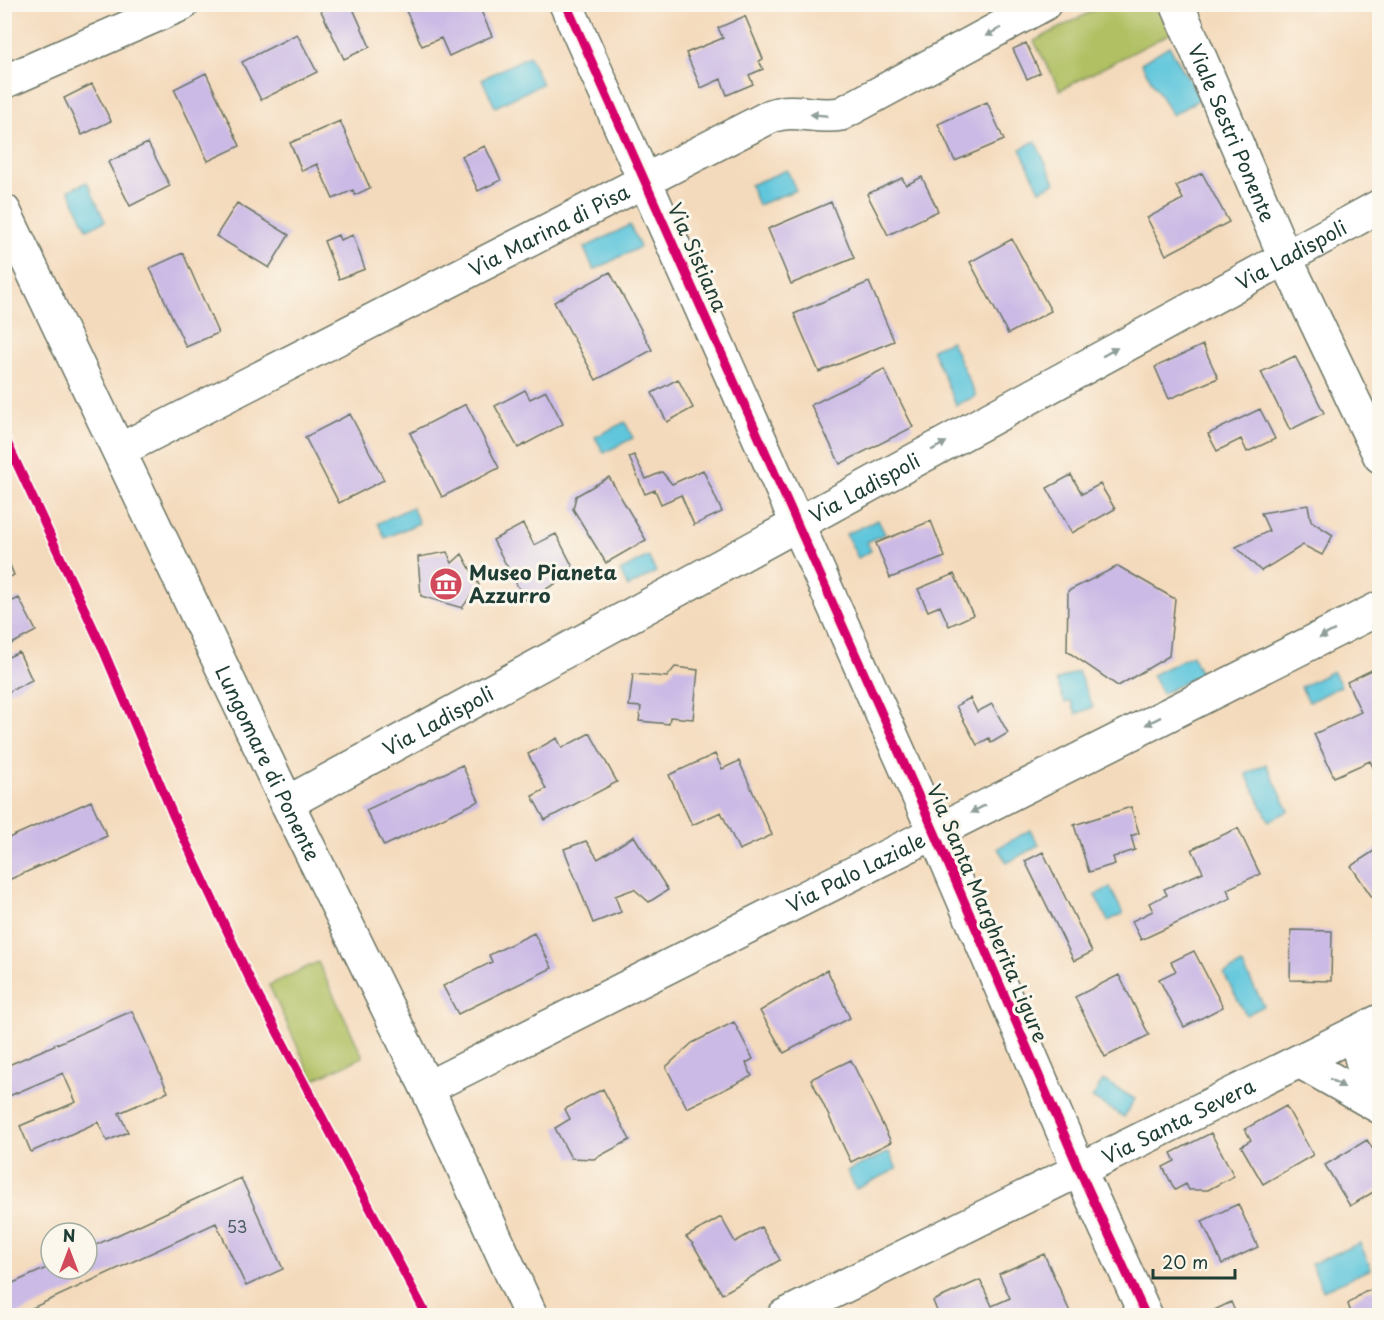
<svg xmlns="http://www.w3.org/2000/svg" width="1384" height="1320" viewBox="0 0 1384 1320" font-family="'Playpen Sans',sans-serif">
<rect width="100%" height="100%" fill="#fbf7ec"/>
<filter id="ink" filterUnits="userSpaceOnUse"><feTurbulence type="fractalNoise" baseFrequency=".0167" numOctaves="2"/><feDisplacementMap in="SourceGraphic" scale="12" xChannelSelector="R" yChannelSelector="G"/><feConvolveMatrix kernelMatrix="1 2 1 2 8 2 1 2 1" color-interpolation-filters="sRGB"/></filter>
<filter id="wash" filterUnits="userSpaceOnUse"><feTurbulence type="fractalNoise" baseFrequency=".008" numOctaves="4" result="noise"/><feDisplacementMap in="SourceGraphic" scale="24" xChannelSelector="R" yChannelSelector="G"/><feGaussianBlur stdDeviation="1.35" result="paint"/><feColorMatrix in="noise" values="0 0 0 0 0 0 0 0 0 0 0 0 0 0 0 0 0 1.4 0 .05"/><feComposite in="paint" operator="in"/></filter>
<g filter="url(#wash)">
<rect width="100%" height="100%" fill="#f4dabc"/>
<path fill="#b1c063" stroke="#687e4c" stroke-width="1.5" d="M1106 4 1156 5 1171 33 1060 90 1034 41Z
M318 962 363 1057 313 1080 269 985Z"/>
<path fill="#5fc6dc" stroke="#3f8288" stroke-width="1.5" d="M1169 46 1200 99 1172 115 1141 63Z
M529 56 542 84 495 107 482 79Z
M1035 141 1055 183 1040 190 1020 149Z
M787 170 796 190 758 205 750 185Z
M87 182 105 221 87 229 69 190Z
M630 225 640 247 594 270 584 248Z
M951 341 976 396 956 405 932 349Z
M625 422 633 438 604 453 595 437Z
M412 507 419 523 385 538 378 523Z
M878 520 885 534 867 542 871 551 858 558 846 534Z
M648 556 656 572 628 587 620 571Z
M1192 655 1201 674 1162 694 1152 675Z
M1078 671 1093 707 1076 714 1071 701 1065 703 1056 681Z
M1333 671 1341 686 1309 702 1301 687Z
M1266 764 1289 811 1269 821 1246 774Z
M1030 830 1039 845 1007 863 998 848Z
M1110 887 1123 914 1108 921 1095 895Z
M1242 964 1264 1006 1246 1015 1224 974Z
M1103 1080 1135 1099 1124 1117 1092 1098Z
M889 1152 897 1169 856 1189 847 1171Z
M1360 1243 1371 1269 1323 1290 1311 1264Z"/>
<g id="blocks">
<path fill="#cbbae5" d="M335 4H351L370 47 344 59 321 11Z
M403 4H478L492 36 449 56 441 38 422 46Z
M745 16 763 59 759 61 763 69 749 75 753 84 727 95 721 79 701 88 686 53 723 38 718 28Z
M297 34 317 72 261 100 242 62Z
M1026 43 1040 73 1027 79 1013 49Z
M206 73 240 146 208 161 174 89Z
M92 84 111 121 82 135 64 98Z
M987 102 1004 140 955 161 938 124Z
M340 121 370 188 355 195 353 190 333 199 317 164 302 171 290 143Z
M148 143 170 186 130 206 108 162Z
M485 146 501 180 478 191 462 156Z
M1202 173 1229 222 1166 255 1147 218 1183 199 1176 186Z
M922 177 938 211 888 235 867 194 902 178 906 185Z
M831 202 854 258 791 284 768 229Z
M237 203 289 235 269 268 216 236Z
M338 235 340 240 353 235 365 269 339 279 324 241Z
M1012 239 1051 311 1008 334 970 262Z
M183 253 218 333 186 347 150 268Z
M610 272 652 350 596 380 554 302Z
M869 282 894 341 819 372 794 314Z
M1203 345 1218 378 1169 399 1155 367Z
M1295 356 1324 413 1290 430 1261 372Z
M884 369 913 427 840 464 811 405Z
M678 379 693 408 667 422 652 393Z
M525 390 530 399 546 391 563 424 518 448 495 406Z
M466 404 499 468 442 497 410 433Z
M1260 409 1275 439 1247 452 1241 439 1217 451 1208 434Z
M350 414 384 480 339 503 305 437Z
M634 455 646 479 662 472 672 484 703 470 722 512 694 525 681 495 661 504 655 490 645 494 629 457Z
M1071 475 1082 494 1100 484 1115 509 1072 533 1047 488Z
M609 477 646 540 606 563 573 509 576 496Z
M1308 505 1311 521 1333 535 1322 555 1303 545 1261 571 1236 547 1269 531 1261 513Z
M931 521 945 557 890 578 876 543Z
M523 524 534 545 556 534 576 573 525 600 493 540Z
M447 552 452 563 462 554 479 585 462 608 421 596 418 557Z
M5 553 14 575 5 580Z
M1118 566 1175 599 1169 656 1118 686 1067 651 1068 591Z
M954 574 973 615 949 626 940 606 928 611 918 589Z
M19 598 36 631 4 648V605Z
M19 652 32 680 8 692 4 684V659Z
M1380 666V782L1370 761 1334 777 1314 734 1361 712 1347 682Z
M675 667 698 670 693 719 670 717 669 724 639 721 641 707 629 706 633 674 667 677Z
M970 698 977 712 992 704 1008 733 991 743 989 738 977 745 956 706Z
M590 733 617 782 545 820 532 796 546 789 528 754 557 738 562 748Z
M715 754 722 769 739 761 772 835 739 850 721 812 692 825 669 775Z
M462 765 479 801 384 846 366 810Z
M91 801 107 836 4 882V840Z
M1131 807 1139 833 1131 836 1135 850 1113 857 1115 864 1089 872 1074 825Z
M1238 828 1260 874 1227 889 1231 898 1141 940 1132 921 1153 911 1149 903 1167 895 1164 889 1203 872 1192 849Z
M634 836 668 890 649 902 634 889 615 896 621 912 593 923 564 849 586 841 598 859Z
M1380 847V909L1351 866Z
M1043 852 1092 952 1074 961 1025 861Z
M1291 930 1332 931 1331 981 1290 980Z
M534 933 552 968 458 1014 443 986 492 962 489 955Z
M1194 951 1223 1007 1184 1027 1159 979 1176 971 1171 962Z
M827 970 850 1018 784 1053 760 1011Z
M1119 975 1149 1035 1105 1057 1075 997Z
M132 1011 168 1092 119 1113 128 1132 107 1141 98 1122 31 1152 20 1126 76 1102 63 1073 9 1096 4 1086V1067Z
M734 1022 753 1059 746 1063 752 1076 687 1108 666 1067 692 1043Z
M851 1060 891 1142 851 1162 811 1079Z
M603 1089 630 1140 594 1159 571 1158 555 1128 570 1119 565 1109Z
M1286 1106 1313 1155 1263 1184 1241 1146 1251 1140 1245 1129Z
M1211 1133 1234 1176 1208 1190H1189L1186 1184 1175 1190 1163 1167 1175 1161 1171 1153Z
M1367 1140 1380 1160V1188L1350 1206 1325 1165Z
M241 1178 283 1269 246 1286 216 1223 15 1316H4V1287L51 1266V1269H87V1249Z
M1238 1204 1258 1247 1222 1264 1202 1221Z
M721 1217 735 1242 761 1227 780 1260 722 1294 693 1244 686 1237Z
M1044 1254 1070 1312 1062 1316H939L933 1301 980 1280 992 1306 1010 1298 999 1274Z
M1380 1289V1316H1352L1348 1304 1365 1291Z
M1231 1302 1237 1316H1202Z"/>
</g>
</g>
<g filter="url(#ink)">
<use href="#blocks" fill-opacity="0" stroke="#6a7464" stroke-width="1.5"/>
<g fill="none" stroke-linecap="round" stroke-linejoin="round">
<defs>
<g id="minor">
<path d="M566 4 934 831 1079 1169 1146 1316"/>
<path id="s1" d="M1177 4 1285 257 1380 456"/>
<path d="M4 82 182 4"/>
<path id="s2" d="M4 211 287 803 427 1088 531 1316"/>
<path id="s3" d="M120 450 771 116C795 107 815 119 841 114L1044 4"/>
<path id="s4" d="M287 803 1380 206"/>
<path d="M1355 1034 1373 1103"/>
<path d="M1301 1062 1380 1107"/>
<path id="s5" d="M427 1088 1380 608"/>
<path id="s6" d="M784 1316 1380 1021"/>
</g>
</defs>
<use href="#minor" stroke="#6a7464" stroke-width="36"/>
<use href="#minor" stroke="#fff" stroke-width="33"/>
<defs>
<path id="cycleway" d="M566 4 934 831 1079 1169 1146 1316
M4 436 102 647 173 815 253 986 427 1316"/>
</defs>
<use href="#cycleway" stroke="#fbf7ec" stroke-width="13"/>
<use href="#cycleway" stroke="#d6006c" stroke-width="9"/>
</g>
<defs><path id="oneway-solid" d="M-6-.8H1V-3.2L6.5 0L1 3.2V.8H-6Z" transform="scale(1.5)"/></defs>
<g fill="#8f9e9a">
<use href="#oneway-solid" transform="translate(993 32) rotate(152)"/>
<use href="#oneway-solid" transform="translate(819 115) rotate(-175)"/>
<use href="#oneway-solid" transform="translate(1110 352) rotate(-29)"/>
<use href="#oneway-solid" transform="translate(939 446) rotate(-29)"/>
<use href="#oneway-solid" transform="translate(1327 634) rotate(153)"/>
<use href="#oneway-solid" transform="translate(1153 721) rotate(153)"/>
<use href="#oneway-solid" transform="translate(978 809) rotate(153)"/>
<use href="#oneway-solid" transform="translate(1337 1083) rotate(30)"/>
</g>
</g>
<defs>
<symbol id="museum-disc" viewBox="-11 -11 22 22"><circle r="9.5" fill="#d1495b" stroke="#fbf7ec"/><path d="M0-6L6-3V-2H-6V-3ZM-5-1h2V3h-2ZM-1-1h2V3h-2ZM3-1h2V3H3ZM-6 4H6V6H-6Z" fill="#fff"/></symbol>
</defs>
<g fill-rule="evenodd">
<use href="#museum-disc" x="427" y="565" width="38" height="38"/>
</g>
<g text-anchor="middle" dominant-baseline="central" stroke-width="6" stroke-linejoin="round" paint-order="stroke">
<g font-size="16" fill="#4a5c60">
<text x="237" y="1226">53</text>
</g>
<g font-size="20" fill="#1f3d34" stroke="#fbf7ec">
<text stroke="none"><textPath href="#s1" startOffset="140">Viale Sestri Ponente</textPath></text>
<text stroke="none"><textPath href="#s3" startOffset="482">Via Marina di Pisa</textPath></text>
<text stroke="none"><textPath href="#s4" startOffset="1144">Via Ladispoli</textPath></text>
<text transform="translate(698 257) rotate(66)">Via Sistiana</text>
<text stroke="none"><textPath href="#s4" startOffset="658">Via Ladispoli</textPath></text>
<text stroke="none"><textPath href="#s4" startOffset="172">Via Ladispoli</textPath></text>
<text stroke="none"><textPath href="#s2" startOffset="612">Lungomare di Ponente</textPath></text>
<text stroke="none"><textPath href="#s5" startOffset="480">Via Palo Laziale</textPath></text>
<text transform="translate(988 913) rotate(67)">Via Santa Margherita Ligure</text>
<text stroke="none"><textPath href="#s6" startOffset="440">Via Santa Severa</textPath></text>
</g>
<g font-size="20" font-weight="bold" fill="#1f3d34" stroke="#fbf7ec" text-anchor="start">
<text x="469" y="572">Museo Pianeta<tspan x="469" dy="23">Azzurro</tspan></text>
</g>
</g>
<rect width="1384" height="1320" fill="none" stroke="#fbf7ec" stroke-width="24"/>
<g transform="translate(69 1251)"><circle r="28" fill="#fbf7ec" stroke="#a3ada2" stroke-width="1.5"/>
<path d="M0-4.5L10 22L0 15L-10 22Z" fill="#d1495b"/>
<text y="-9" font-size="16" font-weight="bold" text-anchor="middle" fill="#1f3d34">N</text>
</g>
<path d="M1153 1269v9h82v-9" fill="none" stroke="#1f3d34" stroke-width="3"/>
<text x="1162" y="1269" font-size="18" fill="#1f3d34" stroke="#fbf7ec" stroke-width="4.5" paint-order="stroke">20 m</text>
</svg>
